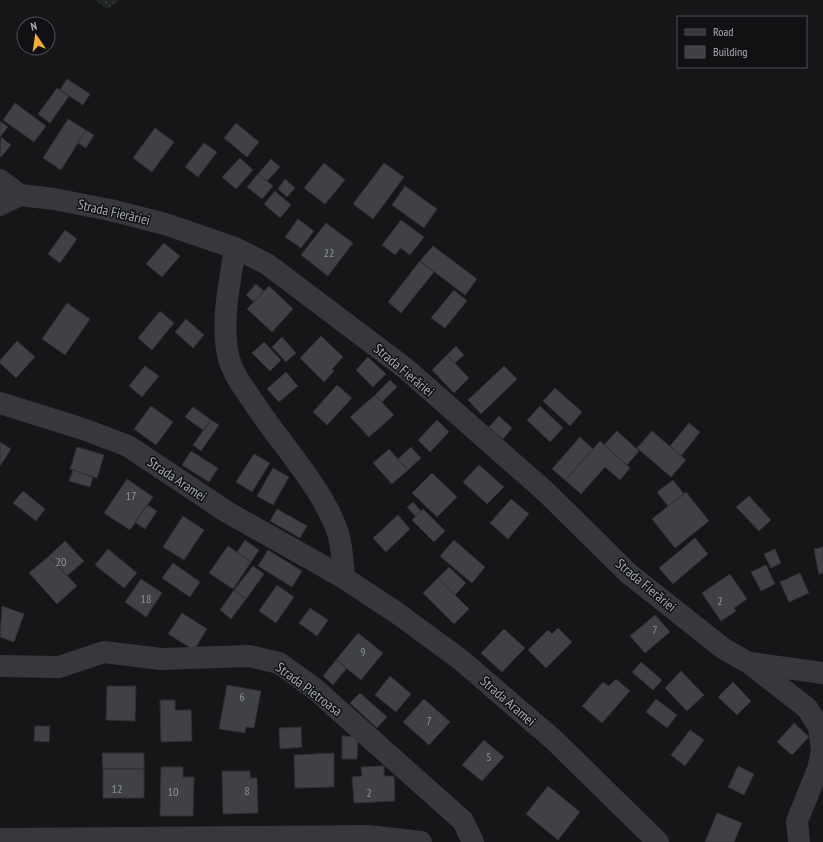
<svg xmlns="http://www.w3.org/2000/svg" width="823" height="842" viewBox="0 0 823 842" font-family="'PT Sans Narrow',sans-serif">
<defs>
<pattern id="grass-dots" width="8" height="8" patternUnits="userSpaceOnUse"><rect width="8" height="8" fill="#1e261f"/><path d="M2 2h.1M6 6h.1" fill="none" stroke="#3c433d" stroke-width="1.8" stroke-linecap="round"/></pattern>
</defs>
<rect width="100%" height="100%" fill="#161618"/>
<path fill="url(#grass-dots)" d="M95 0H120L107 9Z"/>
<path fill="#404145" stroke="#303034" d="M67 79 90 94 83 105 60 90Z
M57 88 69 96 50 123 38 114Z
M15 103 46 126 34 142 3 120Z
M68 119 86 130 61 170 43 158Z
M0 121 8 127 0 137Z
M236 123 259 142 247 157 224 138Z
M155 128 174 142 152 172 133 158Z
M86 130 94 135 86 148 78 143Z
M1 137 11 145 1 157 0 156Z
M204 143 217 152 198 177 185 167Z
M240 158 253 170 236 189 222 177Z
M271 159 280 167 267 181 258 174Z
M324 163 345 180 325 204 304 188Z
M384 163 404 177 373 219 353 204Z
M258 174 273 186 262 199 247 187Z
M285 179 295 188 287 197 278 189Z
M405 186 437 209 424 228 392 205Z
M275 191 291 205 280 218 264 204Z
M298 219 314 231 301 248 285 237Z
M401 220 424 237 410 255 401 248 395 255 382 245Z
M326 223 353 243 328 276 301 255Z
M65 230 77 239 60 263 48 254Z
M164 243 180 256 162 277 146 264Z
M433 246 477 279 465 295 420 261Z
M420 261 434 272 401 313 388 302Z
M256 284 264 291 254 302 246 295Z
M269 286 293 309 272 332 247 309Z
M454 290 467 301 445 328 431 318Z
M67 303 90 319 65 355 42 339Z
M160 311 174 323 152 350 138 338Z
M186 319 204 335 193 348 175 332Z
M321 336 343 357 332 369 334 371 324 382 300 358Z
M282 337 296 353 286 362 272 347Z
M17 341 35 357 16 378 0 363V360Z
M264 342 281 360 270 371 252 353Z
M456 346 464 355 455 363 447 355Z
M447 355 469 378 454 393 432 370Z
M368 357 386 374 373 387 356 370Z
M145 366 159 376 142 397 129 386Z
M504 366 517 379 481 414 468 400Z
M286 372 298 386 279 402 267 389Z
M390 380 397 387 382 402 375 395Z
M337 385 352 398 327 425 313 412Z
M555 388 582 412 570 426 543 401Z
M375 395 394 415 369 437 350 417Z
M151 406 173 422 156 445 134 429Z
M540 406 563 428 550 442 527 420Z
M193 407 211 420 203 430 185 417Z
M499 416 512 428 503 439 489 427Z
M211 420 219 425 201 451 193 445Z
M437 420 449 432 430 452 418 440Z
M689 423 700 432 681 456 670 446Z
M617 431 639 451 627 465 604 445Z
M652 431 686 460 671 477 637 448Z
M580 437 593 449 565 480 552 469Z
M600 441 630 468 620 480 605 467 581 494 565 480Z
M0 442 11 449 0 466Z
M77 447 104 455 97 478 70 469Z
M411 447 421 458 408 470 398 459Z
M389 449 408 470 392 484 373 463Z
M191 451 218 468 209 482 182 465Z
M254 454 270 463 252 492 236 482Z
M479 465 504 487 487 504 463 482Z
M273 468 289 477 273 505 257 496Z
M73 470 93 477 90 487 69 481Z
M432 473 457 497 437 517 412 493Z
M127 479 153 497 130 530 104 513Z
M673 480 684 494 668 506 657 492Z
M23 491 45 509 36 521 13 503Z
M686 492 709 521 675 548 652 519Z
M749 496 771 520 759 531 736 507Z
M511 499 529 514 508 539 490 523Z
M413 502 421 511 415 516 407 507Z
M147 505 157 511 145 529 135 522Z
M277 509 307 526 300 538 270 521Z
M423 509 445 531 434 542 412 520Z
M398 515 410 529 386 552 373 538Z
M183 516 204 530 184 560 163 547Z
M695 538 708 554 673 584 659 568Z
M245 540 259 550 251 562 237 552Z
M454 540 485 567 472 583 440 556Z
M65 541 84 561 67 576 49 556Z
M228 546 251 562 233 589 209 573Z
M823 547V573L819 574 814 549Z
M108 549 137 573 124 588 95 565Z
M775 549 781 563 771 568 764 554Z
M268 550 302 571 292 587 258 566Z
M49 556 77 586 57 604 29 573Z
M173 563 200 582 190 597 162 578Z
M766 565 775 584 761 591 751 572Z
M253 566 264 574 246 599 234 590Z
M449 567 466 583 455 595 438 578Z
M800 573 809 593 789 602 780 582Z
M730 574 747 599 734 608 736 611 721 621 702 593Z
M438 578 469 609 454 624 423 593Z
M141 579 162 593 146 617 125 602Z
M277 585 294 597 276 623 259 611Z
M234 590 246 599 231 619 220 610Z
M2 606 24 614 14 642 0 637Z
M310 608 328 620 317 636 299 623Z
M182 613 207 629 194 650 168 634Z
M655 615 670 632 645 653 630 636Z
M558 628 572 642 546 668 528 650 548 630 552 634Z
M504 629 525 648 502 672 481 653Z
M358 633 383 653 361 680 336 660Z
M336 660 347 668 333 685 323 676Z
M641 662 662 680 653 690 632 672Z
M681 671 704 695 687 711 665 688Z
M390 676 411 694 396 712 375 695Z
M616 679 630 691 602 723 582 706 603 682 609 686Z
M733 682 751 701 737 715 718 697Z
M227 685 261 691 254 728 246 727 245 733 219 729Z
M107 686H136L135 721 106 720Z
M360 693 387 717 377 728 350 703Z
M424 699 450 722 429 745 403 722Z
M656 699 677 715 667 728 646 712Z
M160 700H175V710H191L192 741 161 742Z
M794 723 809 737 792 755 777 742Z
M35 726H50L49 742 34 741Z
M301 727 302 747 280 749 279 728Z
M690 730 704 740 685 766 671 755Z
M342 736 358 737 357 759H342Z
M484 740 504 757 482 781 462 765Z
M102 753H144V769H103Z
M334 753V787L295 788 294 755Z
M384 766V776H394L395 801 354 803 352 777 362 776 361 767Z
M738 766 754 774 744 795 728 787Z
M161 767H183V777H194L193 816H160Z
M103 769H144V798H103Z
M222 771H250V778H257L258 813 223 814Z
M548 786 580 812 558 840 526 814Z
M717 813 742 823 734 842H705Z"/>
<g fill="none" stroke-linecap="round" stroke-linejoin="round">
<path stroke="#37383d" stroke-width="22" d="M0 180 20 195
M0 205 20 195 54 199 110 210 165 224 235 248 267 264 405 368 547 493 628 573 724 649 749 663 807 708 819 727 822 751 818 769 797 821 799 842
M235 248C230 281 222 316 227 350 230 370 243 387 254 403 280 443 323 488 338 533 342 547 343 563 344 578
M0 403 83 429 128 446 227 512 344 578 397 613 461 660 554 740 658 842
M750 663 823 673
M0 666 59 667 104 652 161 659 249 656 279 663 315 689 463 821 473 842
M0 839 368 836 421 842"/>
</g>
<g text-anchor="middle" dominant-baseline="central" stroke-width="3" stroke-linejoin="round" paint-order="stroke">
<g font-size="12" fill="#8e929b">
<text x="329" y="252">22</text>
<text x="131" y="495">17</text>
<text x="61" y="561">20</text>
<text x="146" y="598">18</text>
<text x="720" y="600">2</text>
<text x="655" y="629">7</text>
<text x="363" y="651">9</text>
<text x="242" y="696">6</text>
<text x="429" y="720">7</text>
<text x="489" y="756">5</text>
<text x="117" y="788">12</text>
<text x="247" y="790">8</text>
<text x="173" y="791">10</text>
<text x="369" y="792">2</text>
</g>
<g font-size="14" fill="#a8adb8" stroke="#111113">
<text transform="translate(114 212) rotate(13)">Strada Fierăriei</text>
<text transform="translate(404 370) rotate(40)">Strada Fierăriei</text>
<text transform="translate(177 479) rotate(34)">Strada Aramei</text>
<text transform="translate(646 585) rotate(40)">Strada Fierăriei</text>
<text transform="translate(309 689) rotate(37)">Strada Pietroasa</text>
<text transform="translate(508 701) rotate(41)">Strada Aramei</text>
</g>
</g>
<rect x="677" y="16" width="130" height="52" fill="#111113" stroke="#4d4f55"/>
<rect x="685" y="29" width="20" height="6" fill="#37383d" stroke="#4d4f55"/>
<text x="713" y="36" font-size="12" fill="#a8adb8">Road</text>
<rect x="685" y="46" width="20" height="12" fill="#404145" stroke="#4d4f55"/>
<text x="713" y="56" font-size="12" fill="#a8adb8">Building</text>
<g transform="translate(36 36) rotate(347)"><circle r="19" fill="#111113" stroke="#4d4f55"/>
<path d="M0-3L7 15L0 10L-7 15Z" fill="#f2b134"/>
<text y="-6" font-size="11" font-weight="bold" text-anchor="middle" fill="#a8adb8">N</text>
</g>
</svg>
